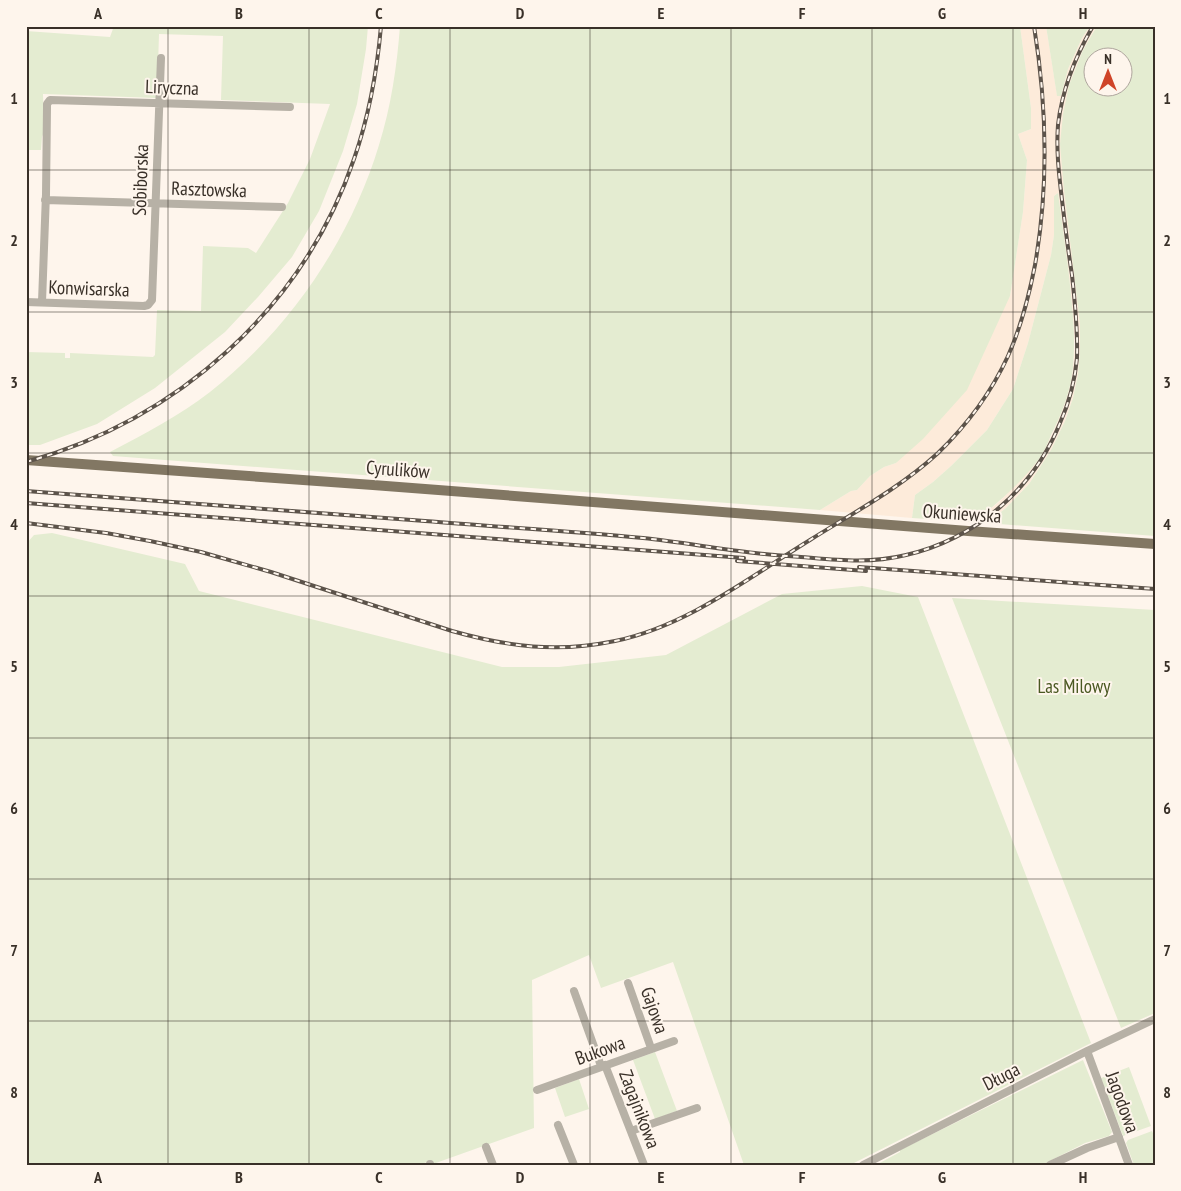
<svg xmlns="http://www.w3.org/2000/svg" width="1181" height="1191" viewBox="0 0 1181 1191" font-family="'PT Sans Narrow',sans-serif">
<rect width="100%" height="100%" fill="#fef5ec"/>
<path fill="#fdebda" d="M1020 26H1046L1057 95 1061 96 1068 69 1082 38 1090 26H1097L1083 50 1069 85 1080 323V351L1078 374 1073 398 1065 421 1051 450 1029 484 1006 508 987 523 974 522 999 502 1023 477 1040 458 1054 430 1064 406 1070 386 1073 369 1075 344 1073 322 1070 284 1058 193 1054 196V235L1051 255 1028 343 1013 389 987 430 951 466 933 482 915 495 912 518 820 510 851 491 857 490 870 476 884 467 896 463 1010 296 1023 212 1027 160 1018 134 1031 129V108Z"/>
<path fill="#e4ecd1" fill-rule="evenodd" d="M114 26H368L366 49 357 104 343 151 319 211 292 257 258 297 225 332 155 388 97 424 40 445H26V352L65 353V358H70V353L153 357 155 355 157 310 201 311 203 246 248 248 256 253 288 203 310 159 330 104 221 100 223 36 159 34 157 98 43 94 44 132 42 137 41 150H26V31L110 37Z
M400 26H1020L1031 108V129L1018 134 1027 160 1023 212 1010 296 967 390 923 439 896 463 884 467 870 476 857 490 851 491 820 510 113 456 110 452C144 434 179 416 210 392 289 330 350 241 379 145 391 107 397 66 400 26Z
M1046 26H1090L1082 38 1068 69 1061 96H1057Z
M1097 26H1155V536L987 523 1006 508 1029 484 1051 450 1065 421 1073 398 1078 374 1080 351V324L1064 190 1060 144 1063 114 1069 85 1083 50ZM1094 58H1124V88H1094Z
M1058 193C1063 231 1069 268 1072 306 1074 326 1075 346 1073 367 1071 390 1062 414 1051 435 1048 443 1044 452 1039 459 1021 483 997 504 974 522L912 518 915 495 933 482 951 466 987 430 1013 389 1028 343 1051 255 1054 235V196Z
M52 533 185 564 199 591 502 667H559L666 655 782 594 862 586 918 597 1091 1043 850 1165H744L673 962 601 988 589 955 532 980 534 1128 433 1164V1161H430L419 1165H26V544L34 535Z
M952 598 1155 610V1013L1121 1028Z
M655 1052 677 1111 655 1119 633 1060Z
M1083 1060 1112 1132 1109 1136 1085 1143 1042 1165H876L900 1152V1150Z
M1129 1067 1151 1126 1123 1136 1101 1078Z
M579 1079 589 1109 565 1117 555 1088Z
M1152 1131 1155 1138V1165H1134L1126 1143 1128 1140Z"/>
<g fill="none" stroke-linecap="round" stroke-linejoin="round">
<path stroke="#b7b1a6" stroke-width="8" d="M45 200 282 207
M26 302 144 306 148 305 152 300 161 58
M42 302 46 194 47 108V104L50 100 290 107
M628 983 651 1048
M574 991 601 1066
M1087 1051 1129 1165
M605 1065 644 1165
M537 1090 674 1041
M558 1125 574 1165
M631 1131 697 1108
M486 1147 493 1165
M430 1164V1165
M863 1165 1087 1051 1155 1019
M1050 1165 1087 1148 1119 1137"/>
<path stroke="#827763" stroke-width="10" d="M26 460 373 485 968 531 1155 544"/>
<defs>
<path id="rail" d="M26 462C177 420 303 309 354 159 369 116 377 72 381 26
M26 491C159 501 292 511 425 521 498 527 571 531 643 538 681 542 718 549 755 553 770 555 786 556 801 557 837 560 869 564 906 555 975 539 1033 490 1060 423 1069 403 1075 380 1077 358 1078 330 1075 303 1072 275 1068 250 1065 225 1062 200 1059 175 1056 150 1058 125 1062 90 1075 57 1093 26
M26 503 744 558
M26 523 106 533 150 541 201 552 271 572 452 631C509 647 557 653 615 641 687 626 748 578 810 540 853 513 900 488 938 453 967 425 991 393 1008 356 1021 327 1029 296 1035 265 1049 185 1047 106 1034 26
M737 561 866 571
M859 567 1155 589"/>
</defs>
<use href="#rail" stroke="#5c534a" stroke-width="4"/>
<use href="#rail" stroke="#fef5ec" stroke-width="2" stroke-dasharray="5.5" stroke-linecap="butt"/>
</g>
<path fill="none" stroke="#393028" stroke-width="1" stroke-opacity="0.55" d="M168 26V1165M309 26V1165M450 26V1165M590 26V1165M731 26V1165M872 26V1165M1013 26V1165M26 170H1155M26 312H1155M26 453H1155M26 596H1155M26 738H1155M26 879H1155M26 1021H1155"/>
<g text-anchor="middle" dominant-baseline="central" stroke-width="4" stroke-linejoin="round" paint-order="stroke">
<g font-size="19" fill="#393028" stroke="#fef5ec">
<text transform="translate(172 87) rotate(2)">Liryczna</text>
<text transform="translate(140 180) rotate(-88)">Sobiborska</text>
<text transform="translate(209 189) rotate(2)">Rasztowska</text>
<text transform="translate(89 288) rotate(2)">Konwisarska</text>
<text transform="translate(398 469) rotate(4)">Cyrulików</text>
<text transform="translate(962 513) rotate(4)">Okuniewska</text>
<text transform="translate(655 1010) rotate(71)">Gajowa</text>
<text transform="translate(600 1050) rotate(-20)">Bukowa</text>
<text transform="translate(1001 1076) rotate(-27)">Długa</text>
<text transform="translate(1123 1102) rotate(70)">Jagodowa</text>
<text transform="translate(640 1109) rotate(69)">Zagajnikowa</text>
</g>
<g font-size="19" fill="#4a5821" stroke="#fef5ec">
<text x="1074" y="686">Las Milowy</text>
</g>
</g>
<rect width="1181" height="1191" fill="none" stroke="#fef5ec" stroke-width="55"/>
<g transform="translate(1108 72)"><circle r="24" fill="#fef5ec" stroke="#afa69e"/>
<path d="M0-4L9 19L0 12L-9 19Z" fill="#cf4428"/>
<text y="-8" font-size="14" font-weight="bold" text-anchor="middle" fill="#393028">N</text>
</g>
<rect x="28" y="28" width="1126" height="1136" fill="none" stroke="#393028" stroke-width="2"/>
<g font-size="16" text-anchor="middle" font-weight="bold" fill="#393028">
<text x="98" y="19">A</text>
<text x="239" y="19">B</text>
<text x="379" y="19">C</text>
<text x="520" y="19">D</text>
<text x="661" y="19">E</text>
<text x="802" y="19">F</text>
<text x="942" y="19">G</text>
<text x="1083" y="19">H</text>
<text x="14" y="104">1</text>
<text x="1167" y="104">1</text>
<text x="14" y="246">2</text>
<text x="1167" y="246">2</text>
<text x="14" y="388">3</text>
<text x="1167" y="388">3</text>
<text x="14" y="530">4</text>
<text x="1167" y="530">4</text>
<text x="14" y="672">5</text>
<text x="1167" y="672">5</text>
<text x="14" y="814">6</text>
<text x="1167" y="814">6</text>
<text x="14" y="956">7</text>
<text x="1167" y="956">7</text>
<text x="14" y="1098">8</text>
<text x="1167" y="1098">8</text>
<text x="98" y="1183">A</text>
<text x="239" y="1183">B</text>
<text x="379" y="1183">C</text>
<text x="520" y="1183">D</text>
<text x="661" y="1183">E</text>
<text x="802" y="1183">F</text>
<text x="942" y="1183">G</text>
<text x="1083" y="1183">H</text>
</g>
</svg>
